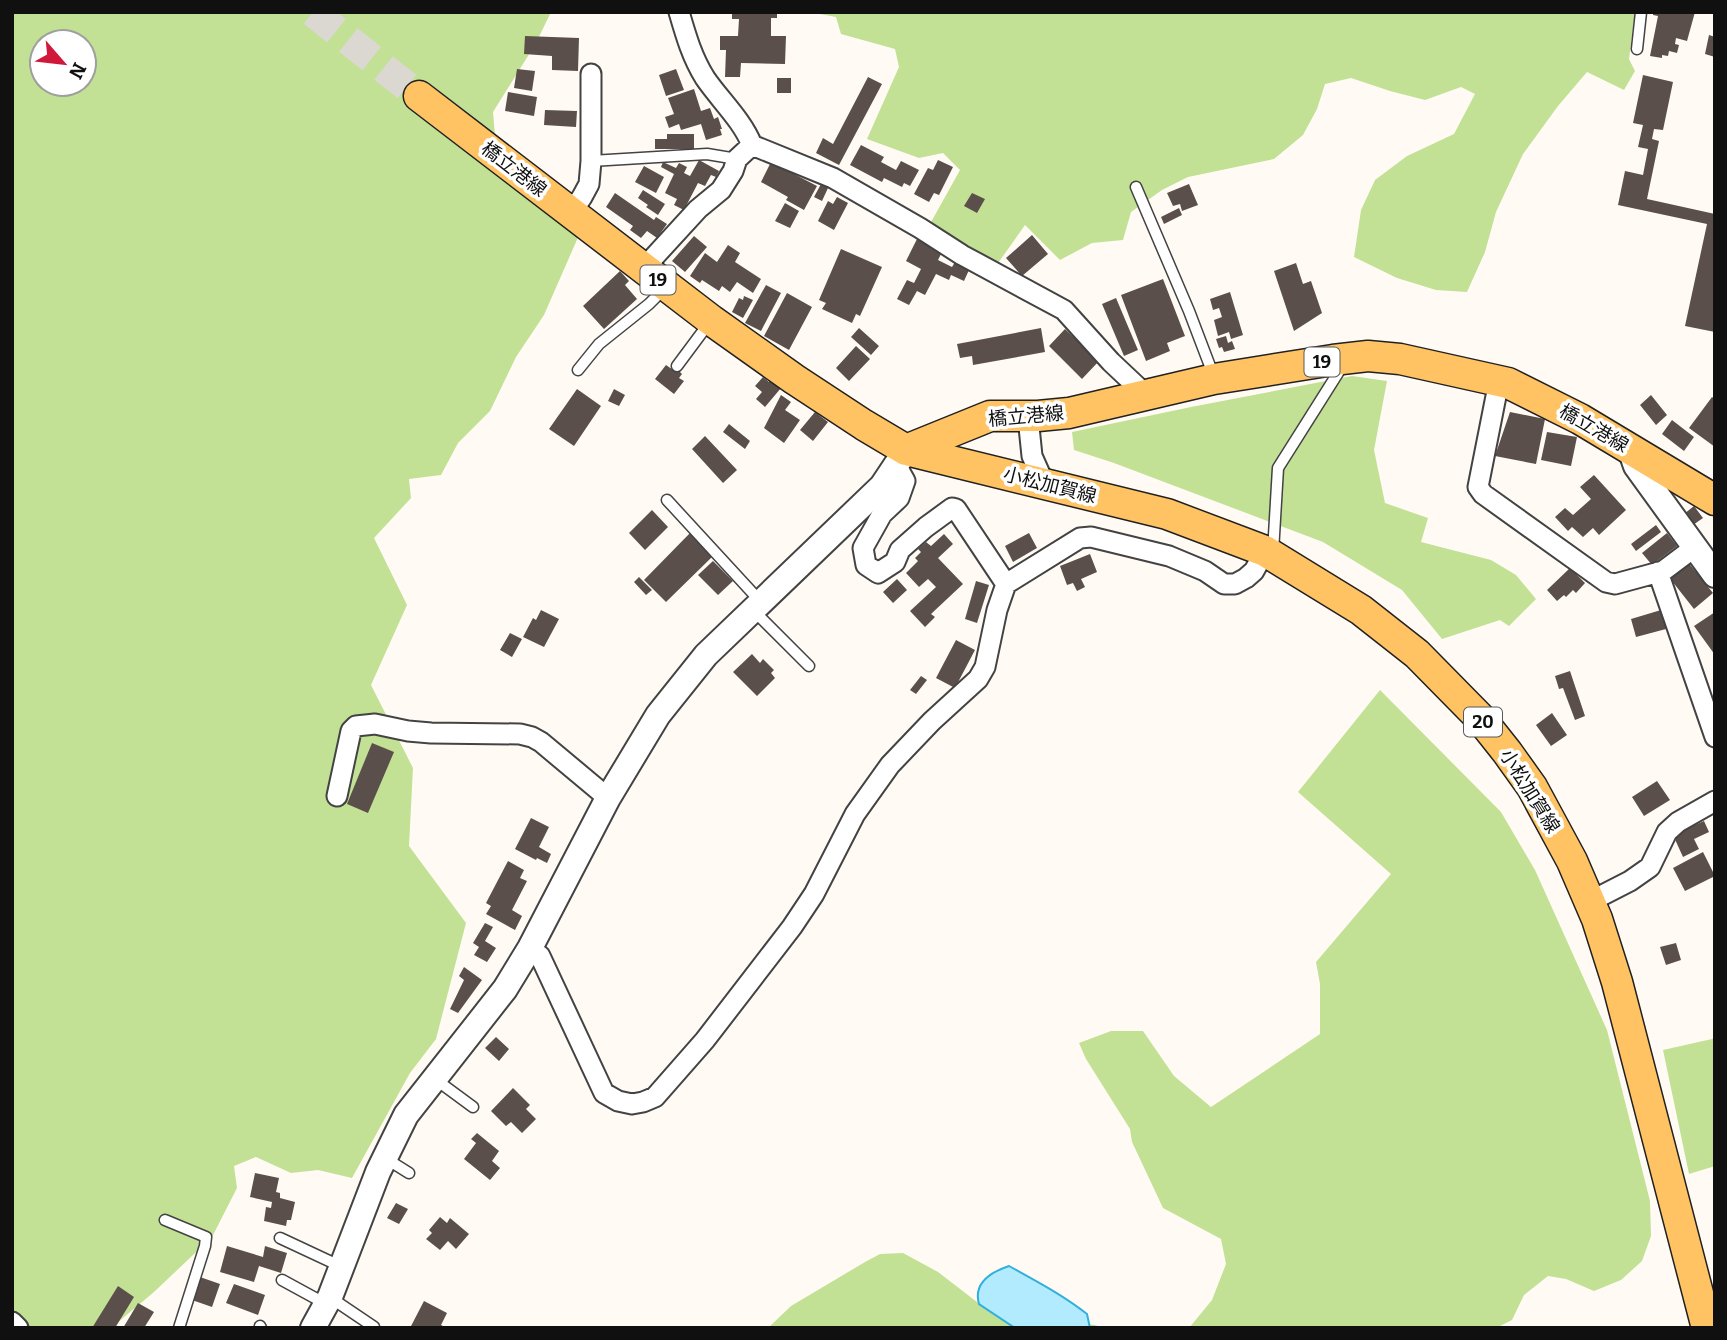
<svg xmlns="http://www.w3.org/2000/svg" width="1727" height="1340" viewBox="0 0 1727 1340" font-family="Bitter,'Noto Sans JP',serif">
<rect width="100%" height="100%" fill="#fffbf4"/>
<path fill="#c2e195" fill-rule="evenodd" d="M12 12H551L536 43 493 112 498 171 579 235 544 315 516 357 490 411 458 443 441 475 409 479 411 498 374 538 407 605 371 685 413 768 409 846 466 923 436 1039 410 1073 352 1178 318 1170 291 1173 256 1157 234 1166 237 1188 212 1237 154 1292 111 1328H12ZM42 42H84V84H42Z
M809 12H1635L1629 59 1635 71 1624 90 1587 72 1558 106 1523 154 1496 212 1485 252 1467 292 1436 290 1397 278 1354 257 1361 210 1375 180 1407 156 1454 134 1475 94 1461 87 1425 100 1390 91 1351 78 1325 84 1317 109 1303 135 1274 159 1188 177 1162 190 1131 212 1123 240 1092 243 1060 260 1025 225 996 266 930 224 960 170 943 153 919 158 867 139 899 67 895 49 841 34 836 17Z
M1352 376 1387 381 1374 450 1385 503 1428 518 1421 542 1491 560 1516 575 1536 599 1509 626 1500 620 1442 639 1402 590 1323 542 1114 463 1074 450 1072 432 1191 407Z
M1380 690 1501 812 1535 870 1607 1030 1650 1201 1651 1236 1642 1261 1621 1280 1594 1291 1566 1279 1548 1276 1524 1295 1512 1320 1496 1328H1189L1212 1300 1226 1264 1221 1239 1163 1208 1132 1142 1130 1129 1086 1059 1079 1043 1111 1031H1143L1174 1076 1211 1107 1320 1034V984L1316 962 1391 874 1298 792Z
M1715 1037V1166L1689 1174 1663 1050 1712 1039Z
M903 1253 938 1272 977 1302 1002 1315 1095 1325 1103 1328H768L791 1306 865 1262 880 1254Z"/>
<path fill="#b2ebfd" stroke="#31b0dc" stroke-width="2" d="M1009 1266C1036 1281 1063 1295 1087 1314L1090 1328H1015L979 1304C973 1283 991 1272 1009 1266Z"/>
<path fill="#5b4f4b" d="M732 12H777V18H771V36H786L785 64 741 63 740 77H725L726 50H720V36H738L739 19H732Z
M1653 12H1695L1687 41 1676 38 1675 44 1679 45 1677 53 1669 51 1668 56 1662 55V58L1650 56 1658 16 1653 15Z
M1709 35 1715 37V57L1705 54Z
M525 36 579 38 578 71 552 70V56L524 54Z
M517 69 535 71 532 91 514 88Z
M676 69 684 90 666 96 659 75Z
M1643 75 1673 82 1663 130 1654 129 1652 139 1659 141 1647 199 1715 214V332L1685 326 1707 224 1618 205 1625 171 1643 175 1648 149 1638 147 1643 125 1633 123Z
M868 77 882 84 839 165 816 153 823 138 833 144Z
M777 78H791V93H777Z
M694 89 701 111 710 108 714 119 718 117 722 129H720L722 135 706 140 701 124 681 130 679 124 669 128 665 117 674 114 668 98Z
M508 92 537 97 534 116 505 111Z
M545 110 577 111 576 127 544 125Z
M667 134H694V149H655V139H667Z
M861 145 884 157 881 162 896 170 901 161 919 170 910 186 904 183 902 187 884 178 882 182 850 165Z
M699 160 719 171 716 177 711 175 705 186 698 183 684 210 674 205 677 199 665 193 674 174 661 167 663 162 676 168 679 163 687 167 684 173 690 176Z
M938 160 953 167 939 195 934 193 929 202 914 194 928 168 933 170Z
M771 162 817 186 804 210 786 200 788 197 761 182Z
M644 166 664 177 656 193 635 182Z
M821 184 828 188 822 201 814 197Z
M1189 184 1198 205 1182 211 1180 204 1173 206 1167 193Z
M643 190 665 204 658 215 646 207 648 205 638 198Z
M615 193 654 220 656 217 667 224 657 238 647 231 641 238 630 230 633 226 606 207Z
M972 193 985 199 977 213 964 206Z
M837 197 848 203 834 230 818 221 828 201 833 204Z
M785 203 799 211 790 228 775 221Z
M1179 208 1182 215 1164 224 1161 217Z
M1032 235 1048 254 1022 276 1006 258Z
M694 236 707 247 685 272 672 261Z
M917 239 942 252 938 260 952 267 955 262 969 270 964 281 951 275 949 280 936 274 925 295 917 291 909 305 897 299 907 280 914 283 921 269 906 261Z
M728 245 740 253 735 262 761 279 753 293 737 282 730 292 722 286 719 291 702 280 700 283 690 276 705 253 717 262Z
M841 249 882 267 860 316 856 314 852 323 822 309 826 303 819 300Z
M1296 263 1303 284 1311 281 1322 313 1294 331 1274 271Z
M620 271 629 281 625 285 637 299 604 329 583 306Z
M1163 279 1185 336 1167 343 1170 351 1146 361 1121 295Z
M766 285 781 293 761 331 745 323Z
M1230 292 1243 335 1231 339 1229 332 1218 336 1214 320 1222 317 1219 308 1213 310 1210 299Z
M787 293 812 307 789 350 764 336Z
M744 296 753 300 743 318 732 312 739 298 743 300Z
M1116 298 1138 350 1124 356 1102 304Z
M859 328 879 346 871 355 851 337Z
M1041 328 1045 352 973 365 972 356 960 358 957 344Z
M1065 329 1099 361 1082 379 1049 346Z
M1226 336 1228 343 1232 341 1235 349 1224 352 1222 347 1219 348 1216 339Z
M856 346 870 359 849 381 836 368Z
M666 365 676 372 678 370 682 374 679 378 684 381 674 394 655 379Z
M763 377 769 382 770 380 781 388 765 407 756 399 762 392 755 386Z
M577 389 601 406 574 446 549 429Z
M614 389 625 395 619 406 608 401Z
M781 395 791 402 785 410 800 420 784 443 764 428Z
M1651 395 1667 415 1656 425 1640 405Z
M1712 397 1715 399V447L1689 428Z
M815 412 828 422 813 441 800 430Z
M1510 412 1545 419 1536 464 1495 456Z
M1672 420 1694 437 1684 451 1662 434Z
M729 424 750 441 745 449 723 432Z
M1547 432 1577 437 1571 466 1541 460Z
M705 436 737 470 723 483 692 449Z
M1594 475 1626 510 1599 535 1593 528 1583 537 1572 527 1568 531 1555 517 1565 508 1573 515 1591 499 1580 487Z
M1694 506 1703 518 1693 525 1684 514Z
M652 510 668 527 645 550 629 533Z
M1656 525 1661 532 1636 551 1631 544Z
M690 533 713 556 666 602 644 580Z
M1029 533 1037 548 1013 562 1005 546Z
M1667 533 1677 546 1652 565 1642 553Z
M944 534 953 544 938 558 963 584 931 614 935 617 925 627 910 611 936 587 928 579 919 587 906 573 918 561 915 558 921 552 918 549 926 542 931 546Z
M1090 554 1097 572 1081 579 1085 587 1077 591 1073 583 1067 585 1060 566Z
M713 561 733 581 718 595 698 575Z
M1687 561 1713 593 1694 609 1668 576Z
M1570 568 1585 583 1576 593 1573 590 1566 597 1564 595 1557 601 1547 590Z
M639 577 652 590 646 595 634 582Z
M897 579 907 590 893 603 883 592Z
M976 581 989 585 977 623 965 619Z
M541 610 559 619 544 647 523 637 533 618 536 620Z
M1661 610 1666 629 1636 637 1631 619Z
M1715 612V655L1694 626Z
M510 633 522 639 512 657 500 650Z
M956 640 975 650 955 688 936 678Z
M752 654 760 663 763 659 774 670 771 673 775 678 757 696 733 672Z
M1570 671 1585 716 1575 720 1563 688 1559 689 1555 676Z
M921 676 927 680 916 694 910 690Z
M1552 713 1567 735 1551 746 1536 725Z
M372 743 394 752 368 813 347 804Z
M1657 781 1670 800 1644 816 1632 797Z
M531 818 549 827 539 847 551 854 547 863 537 858 536 860 515 849Z
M1704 821 1709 832 1694 839 1699 849 1683 857 1673 835Z
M1703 852 1715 876 1685 891 1673 868Z
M508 861 524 870 520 878 527 881 512 910 522 916 515 930 486 914 491 906 486 903Z
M485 923 493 927 485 941 496 948 487 962 474 955 479 947 473 943Z
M1676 943 1681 960 1666 965 1660 947Z
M464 967 482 980 458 1013 450 1009 464 980 459 976Z
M496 1037 509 1049 499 1061 485 1048Z
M513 1088 530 1105 526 1109 536 1119 522 1133 511 1122 506 1126 491 1111Z
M477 1133 499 1151 492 1161 500 1168 490 1180 464 1159 476 1143 471 1139Z
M255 1173 279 1178 276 1192 280 1193V1198L295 1202 291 1220H287L286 1226 264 1221 266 1207 271 1208 272 1202 250 1197Z
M396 1203 408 1209 399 1224 387 1218Z
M440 1217 447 1223 450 1218 469 1234 456 1249 448 1241 440 1250 426 1239 432 1233 429 1230Z
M227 1246 263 1257 265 1246 287 1253 281 1273 259 1266 254 1282 220 1272Z
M200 1277 220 1284 212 1307 192 1300Z
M234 1284 265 1295 258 1315 226 1303Z
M118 1286 134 1297 115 1328H92Z
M424 1301 447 1313 441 1325 447 1328H410Z
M138 1303 154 1312 144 1328H123Z"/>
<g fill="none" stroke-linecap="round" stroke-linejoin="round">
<path stroke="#dbd8d2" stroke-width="30" stroke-dasharray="30 15" stroke-linecap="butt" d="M313 12 419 96"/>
<defs>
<path id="service" d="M1637 49 1641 12
M591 161 707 154 737 159
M1136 187 1189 311 1213 374
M677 366 709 323
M578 370 599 344 649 304 664 289
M667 500 761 602
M1273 552 1278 468 1343 365
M753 610 809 666
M435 1079 473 1107
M385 1158 409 1173
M165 1220 206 1237 205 1246 179 1328
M280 1238 342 1267
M282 1280 326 1304
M331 1298 374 1327
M260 1326 261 1328"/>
<path id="minor" d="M679 12C686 36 692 57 705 78 720 100 742 120 752 145
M752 145 833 178 920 228 962 255 1064 310 1111 362 1145 394
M571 213 582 197 589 184 591 161V74
M643 269 698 209 721 190 733 171 737 159 752 145
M1499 381 1478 487 1483 494 1606 582 1615 584 1663 571 1695 547
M1038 416 1029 427 1032 456 1044 483
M896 465 905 481 899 498 882 514 863 548 866 565 878 573 895 562 900 550 926 527 952 508 956 509 1006 584
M1658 572 1715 737
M337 796 351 731 356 726 375 724 408 731 431 733 520 734 532 737 541 742 608 798
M1589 902 1630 881 1650 867 1667 832 1678 822 1715 801
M530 948 540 956 604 1093 618 1101 632 1104 643 1102 655 1097 705 1040 792 927 814 894 855 814 890 765 932 721 978 679 985 667 997 610 1006 584 1080 538 1091 537 1169 556 1205 571 1224 584H1235L1246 578 1254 571 1265 551
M12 1322 18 1328"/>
<path id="tertiary" d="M1630 449 1636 466 1715 575
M313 1328 330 1297 378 1172 406 1115 505 989 530 948 608 798 658 715 706 655 882 486 906 450"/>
<path id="primary" d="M419 96 711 320 794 379 864 425 906 450 1167 514 1265 551 1361 610 1417 654 1480 718 1507 752 1532 787 1572 861 1597 919 1617 982 1707 1328
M906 450 990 416H1038L1069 413 1214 379 1333 360 1368 356 1400 359 1508 383 1580 419 1715 500"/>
</defs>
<use href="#service" stroke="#434343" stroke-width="13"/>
<use href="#minor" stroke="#434343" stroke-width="23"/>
<use href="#tertiary" stroke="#434343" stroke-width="28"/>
<use href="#primary" stroke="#212121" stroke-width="33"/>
<use href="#service" stroke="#fff" stroke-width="10"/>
<use href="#minor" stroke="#fff" stroke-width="19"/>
<use href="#tertiary" stroke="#fff" stroke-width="24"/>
<use href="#primary" stroke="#ffc364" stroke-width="30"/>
</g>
<g text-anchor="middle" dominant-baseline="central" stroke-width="7" stroke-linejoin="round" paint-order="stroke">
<g fill="#fff" stroke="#585858" stroke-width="2">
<rect x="640.5" y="265.5" width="35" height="29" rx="5"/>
<rect x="1304.5" y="347.5" width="35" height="29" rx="5"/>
<rect x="1464" y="707.5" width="38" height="29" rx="5"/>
</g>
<g font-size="18" font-weight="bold" fill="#101010">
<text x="658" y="280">19</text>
<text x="1322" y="362">19</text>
<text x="1483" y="722">20</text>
</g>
<g font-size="19" fill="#101010" stroke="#fff">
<text transform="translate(514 169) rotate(38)">橋立港線</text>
<text transform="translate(1026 416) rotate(-5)">橋立港線</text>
<text transform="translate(1594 428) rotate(30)">橋立港線</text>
<text transform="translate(1050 485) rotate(14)">小松加賀線</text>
<text transform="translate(1530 791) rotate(58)">小松加賀線</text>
</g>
</g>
<rect width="1727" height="1340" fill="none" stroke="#101010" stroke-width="28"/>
<g transform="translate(63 63) rotate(118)"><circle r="33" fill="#ffffff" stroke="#9f9f9f" stroke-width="2"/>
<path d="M0-5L12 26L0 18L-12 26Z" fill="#d1183b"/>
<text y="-10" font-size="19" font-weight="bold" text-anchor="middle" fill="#101010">N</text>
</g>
</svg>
